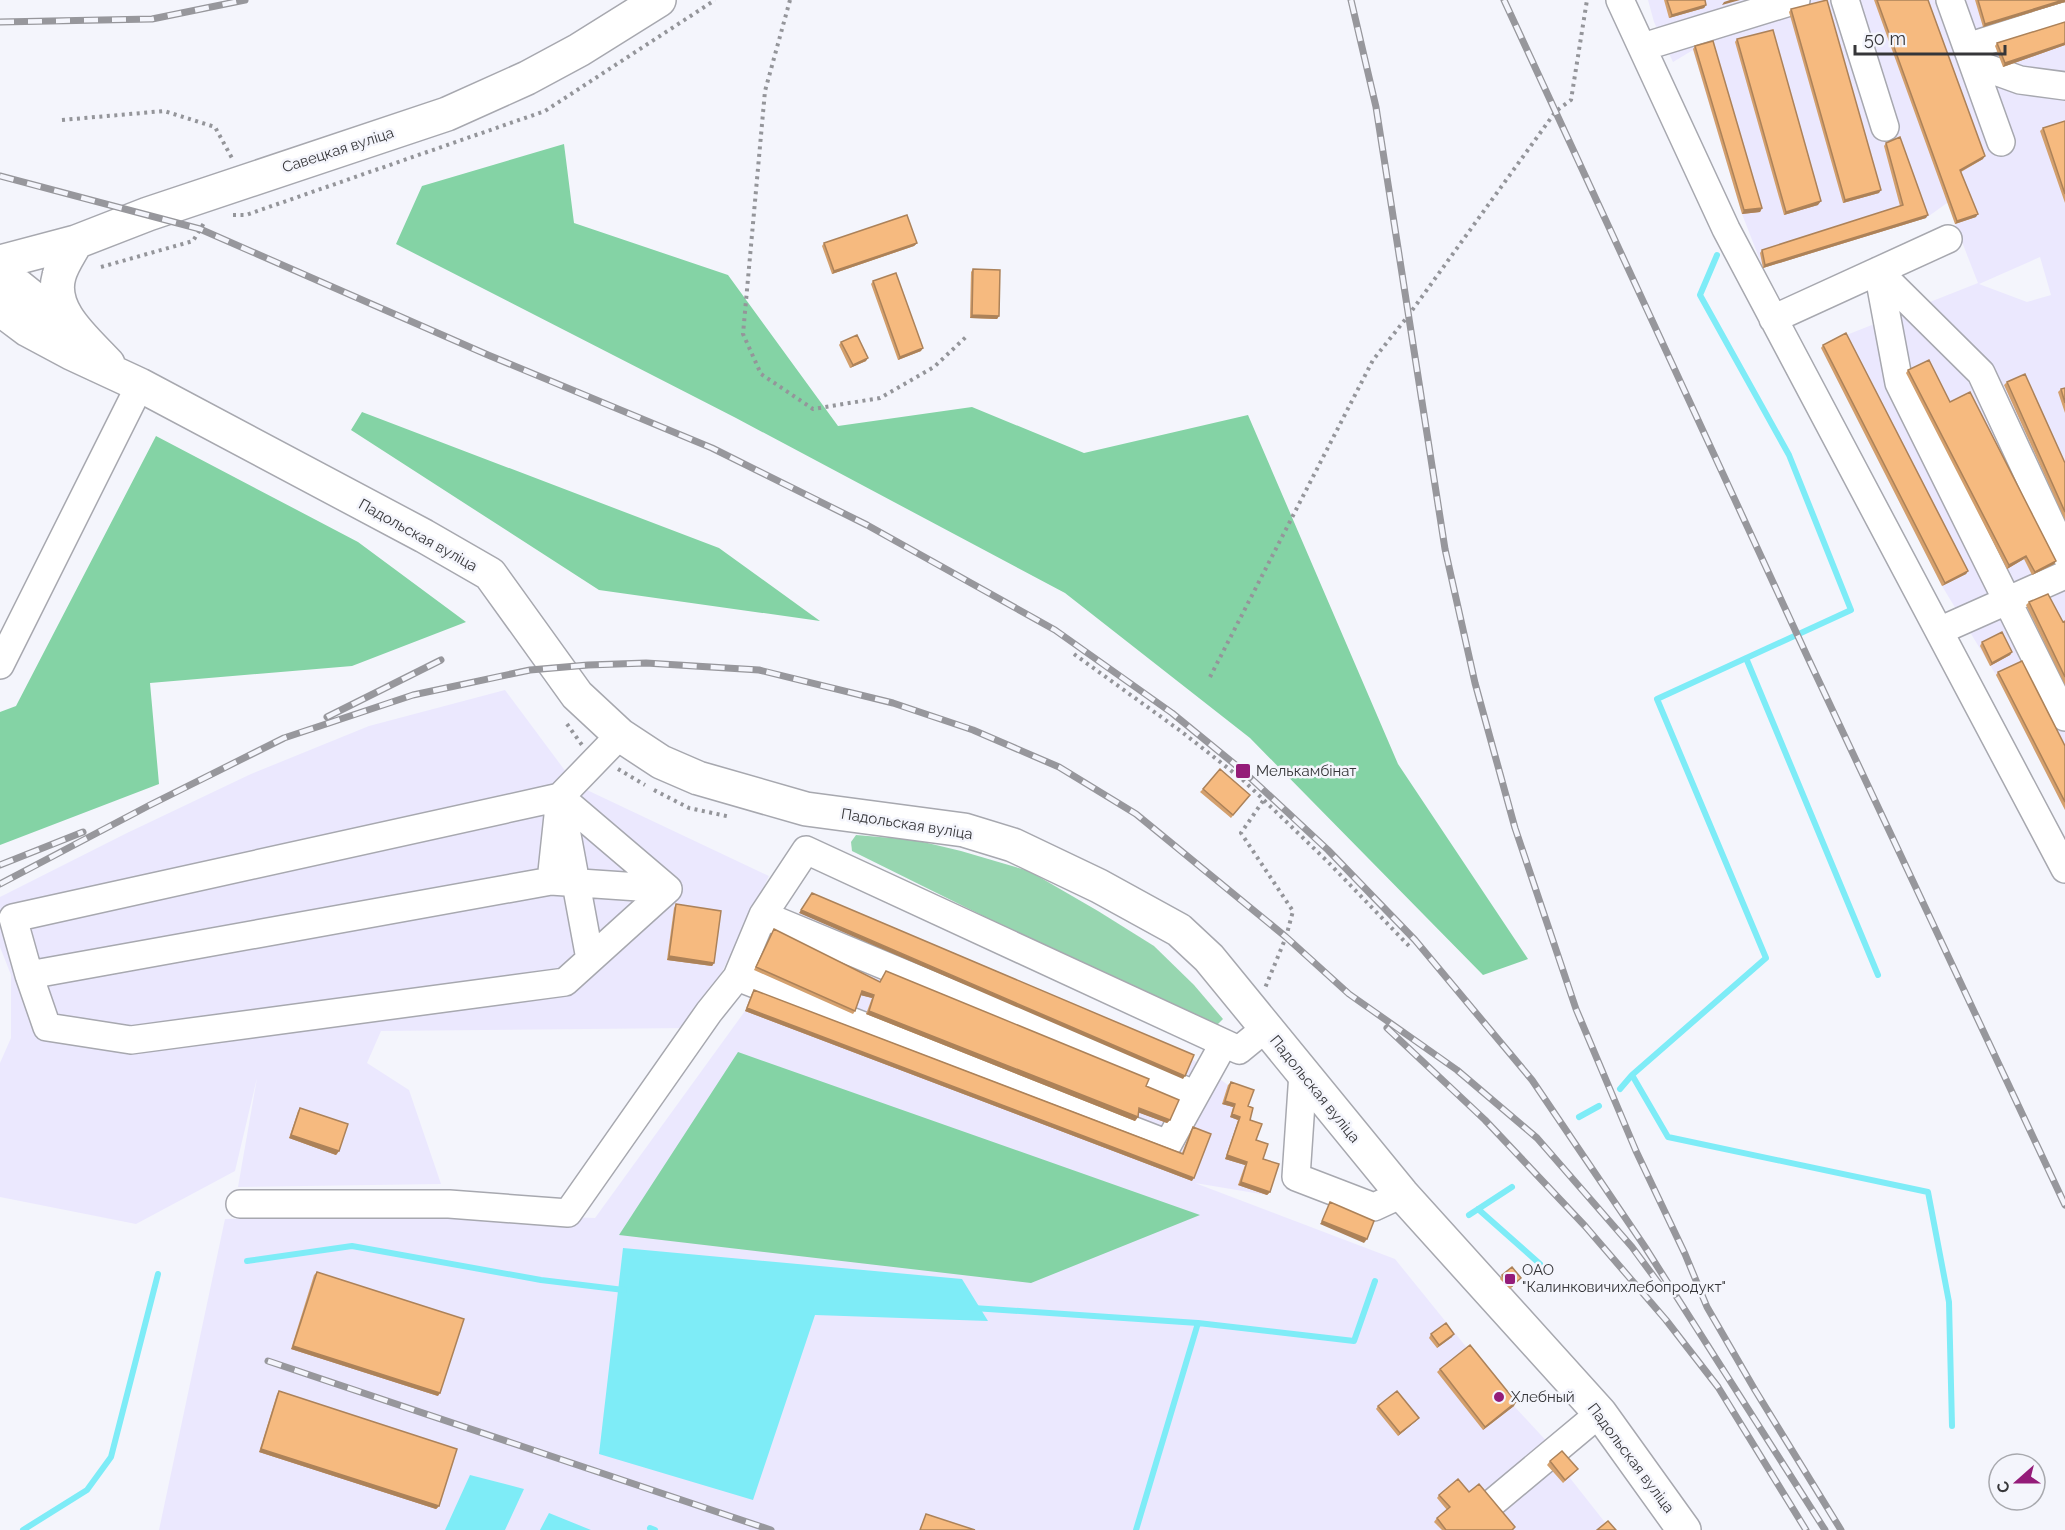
<svg xmlns="http://www.w3.org/2000/svg" width="2065" height="1530" viewBox="0 0 2065 1530" font-family="Raleway,sans-serif">
<rect width="100%" height="100%" fill="#f4f5fc"/>
<path fill="#ebe8fe" fill-rule="evenodd" d="M1648 0H2065V810L1996 675 1942 586 1821 348 1844 336 1978 283 1955 224 1976 217 1965 193 1947 203 1926 218 1763 268 1742 214 1693 50 1673 62 1654 22ZM2040 257 2051 295 2027 302 1979 284Z
M505 690 566 772 589 791 769 876 712 992 691 1028 381 1031 367 1063 409 1090 441 1184 238 1187 257 1078 235 1171 136 1224 0 1197V1063L11 1038V975L0 947V897L127 833 251 774 369 726Z
M810 896 1192 1059 1228 1085 1251 1093 1246 1109 1247 1123 1261 1162 1276 1167 1267 1195 1195 1183 1395 1259 1514 1406 1575 1472 1570 1478 1611 1530H159L225 1219 445 1213 595 1218 745 1011 772 932 799 913Z"/>
<path fill="#97d6b0" d="M856 835 915 840 961 851 1029 871 1098 911 1154 946 1194 985 1223 1019 1218 1024 1203 1025 852 851 851 842Z"/>
<path fill="#84d3a5" d="M564 144 574 223 728 275 838 426 972 407 1084 453 1248 415 1398 764 1528 959 1483 975 1250 738 1065 593 736 418 396 244 422 186Z
M362 412 719 548 820 621 599 590 351 430Z
M156 436 358 542 466 622 352 666 150 683 159 784 0 845V712L16 706Z
M738 1052 1200 1215 1031 1283 619 1235Z"/>
<path fill="#7eecf7" d="M623 1248 962 1279 988 1321 815 1315 753 1500 599 1454Z
M470 1475 524 1489 505 1530H445Z
M549 1513 591 1530H540Z"/>
<g fill="none" stroke-linecap="round" stroke-linejoin="round">
<path stroke="#7eecf7" stroke-width="6" d="M1746 658 1878 975
M1632 1075 1668 1137 1928 1192 1949 1302 1952 1426
M1620 1089 1632 1075 1766 958 1657 699 1851 610 1789 455 1700 295 1717 255
M1579 1117 1599 1106
M1478 1209 1540 1264
M1469 1215 1512 1187
M247 1261 352 1246 541 1280 624 1290
M973 1308 1198 1323 1354 1341 1375 1281
M650 1528 655 1530
M23 1530 87 1490 111 1457 158 1274
M1136 1530 1198 1323"/>
<defs>
<path id="minor" d="M1620 0 1726 229 2065 869
M1845 0 1885 127
M1950 0 2001 142
M1643 47 1796 0
M1967 47 2065 16
M1973 63 2020 80 2065 86
M1878 271 1899 383 2065 717
M1878 271 1981 373 2065 554
M1773 319 1948 239
M1939 631 2065 575
M0 665 140 385
M560 797 668 889 565 982 131 1040 47 1027 29 975 13 918Z
M565 824 590 959
M551 881 560 797 620 735
M763 915 1194 1094
M29 975 551 881 668 889
M737 977 1168 1144 1224 1043
M1303 1073 1296 1177 1374 1207 1402 1194
M240 1204H449L568 1213 709 1012 737 977 763 915 806 850 1239 1050 1266 1028
M1491 1504 1600 1413"/>
<path id="major" d="M76 242C71 252 62 264 59 276 49 311 86 340 108 364
M0 262 76 242 148 214 447 114 527 78 579 50 659 0
M0 275 7 277 68 326
M0 309 28 330 71 353 140 385 424 536 490 574 577 695 620 735 661 762 698 778 806 809 964 830 1013 845 1099 886 1179 930 1209 958 1402 1194 1600 1413 1684 1530"/>
</defs>
<use href="#minor" stroke="#a7a8af" stroke-width="30"/>
<use href="#major" stroke="#a7a8af" stroke-width="36"/>
<path stroke="#94959a" stroke-width="4" stroke-dasharray="3 4.5" stroke-linecap="butt" d="M790 0 765 91 743 334 761 374 813 409 880 398 934 367 967 336
M62 120 164 111 215 127 233 160
M233 215H246L545 111 715 0
M101 267 193 241 204 223
M1074 654 1182 732 1243 780 1327 861 1409 946
M1210 677 1373 360 1408 316 1556 111 1571 100 1587 0
M567 724 582 745
M618 769 645 785
M654 790 689 808 731 817
M1263 801 1241 833 1293 911 1286 937 1265 988"/>
<use href="#minor" stroke="#fff" stroke-width="27"/>
<use href="#major" stroke="#fff" stroke-width="33"/>
<defs>
<path id="rail" d="M1351 0 1376 107 1445 549 1475 683 1515 828 1576 1009 1636 1151 1685 1254 1707 1307 1755 1390 1841 1530
M1504 0 1808 658 2065 1205
M0 22 152 19 245 0
M0 176 200 229 488 355 712 448 867 525 1055 630 1172 713 1243 771 1328 850 1415 940 1532 1080 1645 1247 1825 1530
M327 717 441 660
M0 865 83 832
M0 884 150 805 284 738 413 695 530 670 588 665 646 663 759 670 893 703 973 730 1059 767 1136 814 1286 937 1349 994 1457 1070 1537 1138 1632 1247 1660 1285
M1387 1028 1485 1120 1585 1226 1666 1320 1718 1387 1806 1530
M268 1361 771 1530"/>
</defs>
<use href="#rail" stroke="#97979c" stroke-width="7"/>
<use href="#rail" stroke="#f4f5fc" stroke-width="4.5" stroke-dasharray="14" stroke-linecap="butt"/>
</g>
<path fill="#d4a06d" d="M1664 0H1705L1706 5 1704 8 1669 18Z
M1874 0H1928L1983 159 1961 172 1976 217 1955 224Z
M1975 0H2065V2L1983 27Z
M1791 9 1879 193 1843 203 1789 12Z
M2065 22V45L2003 67 1995 46 1997 43Z
M1737 39 1818 205 1784 215 1735 42Z
M1695 46 1762 208 1760 212 1742 214 1693 49Z
M2065 121V203L2040 131 2043 128Z
M1886 143 1926 218 1763 268 1760 253 1762 250 1900 206 1884 146Z
M824 243H917L914 246 832 274 822 246Z
M973 269 999 316 997 319 970 318 971 272Z
M873 281 921 351 898 360 871 284Z
M841 342 866 361 850 368 839 345Z
M1823 345 1968 571 1966 574 1942 586 1821 348Z
M1908 370 1950 402 2056 561 2054 564 2032 575 2024 559 2007 569 1906 373Z
M2007 382 2065 463V520L2004 385Z
M2065 388V413L2058 392 2061 389Z
M2029 602 2063 622 2065 621V685L2026 605Z
M1982 642 2012 652 2010 655 1990 666 1980 646Z
M1998 672 2065 746V810L1996 675Z
M1203 789 1250 795 1231 818 1200 792Z
M676 904 714 963 712 966 667 960 674 908Z
M774 929 880 982 886 971 1146 1086 1170 1120 1167 1123 1138 1112V1117L1135 1121 866 1014 872 998 861 995 855 1011 853 1014 754 970Z
M754 990 1182 1153 1191 1130 1193 1127 1192 1181 745 1011 752 993Z
M1231 1082 1248 1106 1250 1120 1263 1159 1270 1192 1267 1195 1238 1185 1245 1165 1225 1159 1238 1120 1230 1117 1233 1107 1222 1104 1228 1085Z
M300 1108 339 1151 336 1155 289 1138 298 1111Z
M317 1272 438 1396 291 1349 314 1275Z
M1502 1275 1521 1278 1510 1289 1500 1279Z
M1431 1334 1452 1337 1437 1348 1429 1338Z
M1440 1369 1514 1406 1483 1430 1437 1372Z
M279 1391 439 1506 436 1509 259 1452 277 1394Z
M1378 1406 1416 1421 1398 1436 1376 1409Z
M1550 1461 1578 1469 1575 1472 1563 1483 1547 1465Z
M1469 1492 1515 1527 1513 1530H1442L1434 1522 1437 1518 1447 1510 1437 1498 1439 1495Z"/>
<path fill="#ac8259" d="M1730 0H1740L1722 5 1724 2Z
M2063 0H2065V2L1983 27 1985 24Z
M1706 5 1704 8 1669 18 1672 15Z
M2065 43V45L2003 67 2005 63Z
M1985 156 1983 159 1958 173 1960 170Z
M1881 190 1879 193 1843 203 1845 200Z
M1821 201 1818 205 1784 215 1786 212Z
M1762 208 1760 212 1742 214 1744 210Z
M1978 214 1976 217 1955 224 1957 221Z
M1928 215 1926 218 1763 268 1765 265Z
M917 243 914 246 832 274 834 271Z
M972 315 999 316 997 319 970 318Z
M923 348 921 351 898 360 900 357Z
M868 358 866 361 850 368 853 365Z
M2026 556 2024 559 2007 569 2009 565Z
M2056 561 2054 564 2032 575 2035 572Z
M1968 571 1966 574 1942 586 1945 583Z
M2012 652 2010 655 1990 666 1992 663Z
M801 910 1185 1076 1183 1079 799 913Z
M669 956 714 963 712 966 667 960Z
M862 991 874 995 872 998 860 995Z
M747 1008 1194 1178 1192 1181 745 1011Z
M869 1011 1138 1117 1135 1121 866 1014Z
M1225 1101 1235 1104 1233 1107 1222 1104Z
M1139 1108 1170 1120 1167 1123 1137 1112Z
M1232 1114 1240 1117 1238 1120 1230 1117Z
M291 1135 339 1151 336 1155 289 1138Z
M1227 1155 1247 1162 1245 1165 1225 1159Z
M1241 1182 1270 1192 1267 1195 1238 1185Z
M1322 1221 1367 1239 1364 1243 1320 1224Z
M1454 1334 1452 1337 1437 1348 1439 1345Z
M293 1346 440 1393 438 1396 291 1349Z
M1516 1402 1514 1406 1483 1430 1485 1427Z
M1419 1418 1416 1421 1398 1436 1400 1433Z
M261 1449 439 1506 436 1509 259 1452Z"/>
<path fill="#f6ba7f" stroke="#ac8259" stroke-width="1.5" d="M1667 0H1705L1706 5 1672 15Z
M1827 0 1881 190 1845 200 1791 9Z
M1877 0H1928L1985 156 1960 170 1978 214 1957 221Z
M1978 0H2063L1985 24Z
M2065 22V43L2005 63 1997 43Z
M1773 30 1821 201 1786 212 1737 39Z
M1713 41 1762 208 1744 210 1695 46Z
M2065 121V194L2043 128Z
M1900 137 1928 215 1765 265 1762 250 1903 205 1886 143Z
M907 215 917 243 834 271 824 243Z
M973 269 1000 270 999 316 972 315Z
M896 273 923 348 900 357 873 281Z
M1846 333 1968 571 1945 583 1823 345Z
M857 335 868 358 853 365 841 342Z
M1929 360 1950 402 1970 392 2056 561 2035 572 2026 556 2009 565 1908 370Z
M2025 374 2065 463V512L2007 382Z
M2065 388V403L2061 389Z
M2048 594 2063 622 2065 621V677L2029 602Z
M2002 632 2012 652 1992 663 1982 642Z
M2022 661 2065 746V802L1998 672Z
M1220 769 1250 795 1233 815 1203 789Z
M812 893 1194 1055 1185 1076 801 910Z
M676 904 721 911 714 963 669 956Z
M774 929 880 982 886 971 1149 1079 1146 1086 1179 1100 1170 1120 1139 1108 1138 1117 869 1011 874 995 862 991 855 1011 756 967Z
M754 990 1183 1154 1193 1127 1211 1134 1194 1178 747 1008Z
M1231 1082 1254 1090 1248 1106 1253 1108 1250 1120 1262 1124 1256 1140 1268 1144 1263 1159 1279 1164 1270 1192 1241 1182 1247 1162 1227 1155 1240 1117 1232 1114 1235 1104 1225 1101Z
M300 1108 348 1124 339 1151 291 1135Z
M1330 1202 1374 1221 1367 1239 1322 1221Z
M1512 1267 1521 1278 1512 1286 1502 1275Z
M317 1272 464 1319 440 1393 293 1346Z
M1446 1323 1454 1334 1439 1345 1431 1334Z
M1470 1345 1516 1402 1485 1427 1440 1369Z
M279 1391 457 1449 439 1506 261 1449Z
M1397 1391 1419 1418 1400 1433 1378 1406Z
M1562 1451 1578 1469 1565 1480 1550 1461Z
M1458 1479 1469 1492 1479 1484 1515 1527 1512 1530H1446L1437 1518 1450 1507 1439 1495Z
M926 1514 975 1530H920Z
M1608 1521 1616 1530H1597Z"/>
<g fill="#941c79" stroke="#f4f5fc" stroke-width="2">
<rect x="1235" y="763" width="16" height="16" rx="3"/>
<rect x="1504" y="1273" width="12" height="12" rx="3"/>
<circle cx="1499" cy="1397" r="6"/>
</g>
<g text-anchor="middle" dominant-baseline="central" stroke-width="5" stroke-linejoin="round" paint-order="stroke">
<g font-size="15" fill="#363639" stroke="#f4f5fc">
<text transform="translate(338 150) rotate(-18)">Савецкая вуліца</text>
<text transform="translate(418 535) rotate(29)">Падольская вуліца</text>
<text transform="translate(907 824) rotate(9)">Падольская вуліца</text>
<text transform="translate(1315 1089) rotate(51)">Падольская вуліца</text>
<text transform="translate(1631 1458) rotate(53)">Падольская вуліца</text>
</g>
<g font-size="15" fill="#363639" stroke="#f4f5fc" text-anchor="start">
<text x="1256" y="771">Мелькамбінат</text>
<text x="1522" y="1270">ОАО<tspan x="1522" dy="17">"Калинковичихлебопродукт"</tspan></text>
<text x="1511" y="1397">Хлебный</text>
</g>
</g>
<g transform="translate(2017 1482) rotate(249)"><circle r="28" fill="#f4f5fc" stroke="#a8a9ae" stroke-width="1.5"/>
<path d="M0-4.5L10 22L0 15L-10 22Z" fill="#941c79"/>
<text y="-9" font-size="16" font-weight="bold" text-anchor="middle" fill="#363639">С</text>
</g>
<path d="M1855 45v9h150v-9" fill="none" stroke="#363639" stroke-width="3"/>
<text x="1864" y="45" font-size="18" fill="#363639" stroke="#f4f5fc" stroke-width="4.5" paint-order="stroke">50 m</text>
</svg>
